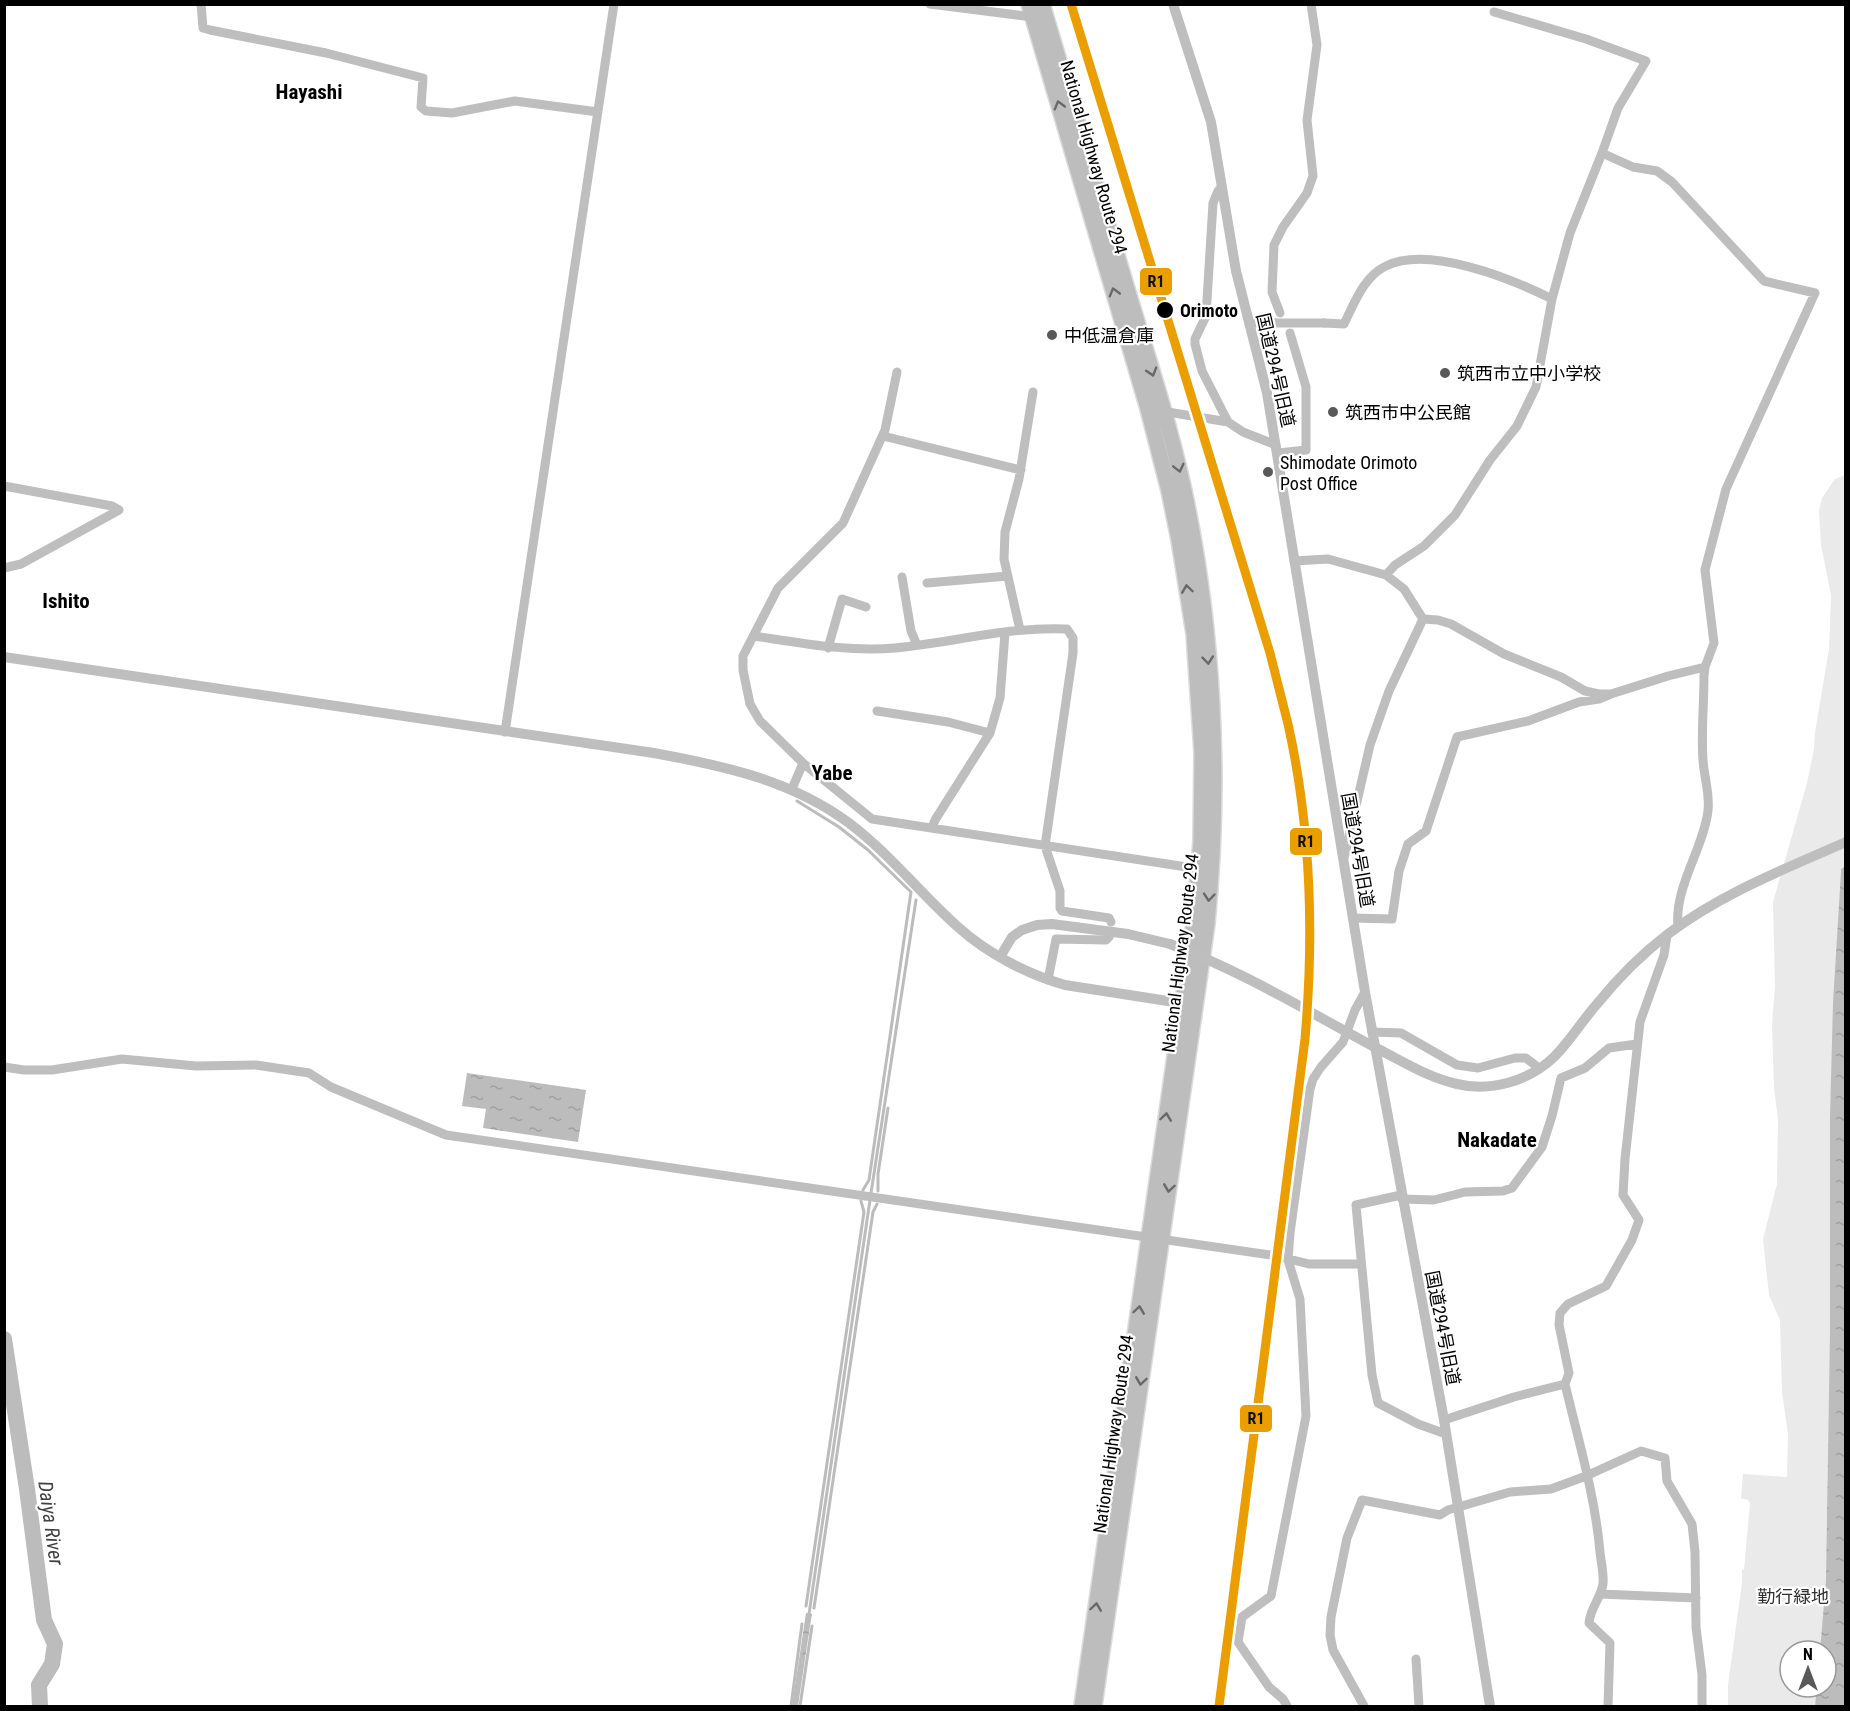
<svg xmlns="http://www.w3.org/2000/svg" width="1850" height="1711" viewBox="0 0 1850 1711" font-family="'Roboto Condensed','Noto Sans JP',sans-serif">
<defs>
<pattern id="water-ripples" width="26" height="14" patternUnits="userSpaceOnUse" patternTransform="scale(1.5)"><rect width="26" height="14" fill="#bcbcbc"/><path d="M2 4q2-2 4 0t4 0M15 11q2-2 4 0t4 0" fill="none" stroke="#a0a0a0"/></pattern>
</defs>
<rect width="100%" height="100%" fill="#fff"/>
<path fill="#eaeaea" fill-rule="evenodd" d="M1845 475V1706H1728V1685L1742 1583V1570H1744L1750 1503 1748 1500 1741 1498 1743 1474 1787 1477 1788 1434 1782 1392 1780 1320 1769 1295 1763 1239 1777 1184 1778 1120 1774 1087 1772 1025 1775 986 1773 902 1807 783 1814 749 1815 732 1829 649 1831 595 1821 545 1819 511 1822 498 1835 479ZM1790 1651H1826V1687H1790Z"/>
<path fill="url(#water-ripples)" d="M1845 867 1846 1706H1815L1817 1687H1826V1651H1820L1826 1581 1827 1517 1830 1332V1117L1833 1003 1841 872V869Z
M467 1073 586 1090 578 1142 483 1128 486 1109 462 1106Z
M806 1613 812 1614 810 1626 798 1706H792Z
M52 1644H59L54 1665 42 1686 43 1706H37L36 1685 49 1663Z"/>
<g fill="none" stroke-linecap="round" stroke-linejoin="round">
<path stroke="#bcbcbc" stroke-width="3" d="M797 801 839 827 868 850 911 892 869 1180 863 1190
M878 1191V1174L888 1108
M871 1193 916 900
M806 1606 864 1212 861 1201
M814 1608 873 1212 877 1204
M809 1614 870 1200
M791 1706 802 1624
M800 1706 812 1626"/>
<path stroke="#bcbcbc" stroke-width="16" d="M4 1339 27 1489 44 1620 55 1644 52 1664 39 1685 40 1706"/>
<defs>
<path id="trunk" d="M1029 4 1148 409 1169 491 1179 540 1194 634 1202 753 1201 841 1194 923 1082 1706
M1042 4C1071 103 1101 201 1130 299 1149 361 1169 423 1183 486 1214 628 1221 780 1207 924L1094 1706"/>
</defs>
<use href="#trunk" stroke="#dbdbdb" stroke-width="18"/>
<path stroke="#bebebe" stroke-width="9" d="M201 4 203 28 210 30 326 53 423 78 421 107 426 111 452 113 515 101 598 112
M930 4 1033 17
M1602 153 1633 167 1657 171 1672 182 1764 281 1815 293 1726 489 1705 570 1714 643 1705 667 1704 676C1704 704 1701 733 1703 760 1704 777 1710 793 1708 811 1703 850 1674 887 1678 927
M1222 187 1218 191 1213 203 1206 316 1195 339V344L1202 371 1228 422
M1280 313 1272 292 1274 245 1283 227 1307 193 1313 176 1307 120 1317 45 1311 4
M1249 323H1275
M1324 323 1344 324C1354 304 1364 276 1386 266 1429 245 1512 279 1552 299
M897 372 885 430 843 523 778 588 743 656V670L750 704 760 721 803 763 872 819 1200 869
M1162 411 1228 422 1243 432 1276 445
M883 436 1021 470
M1278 453 1306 450V387L1290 333
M4 486 112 506 119 510
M1294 561 1328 559 1386 575 1404 589 1423 619
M4 568 21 564 119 510
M1386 575 1395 565 1424 546 1455 515 1490 460 1517 426 1536 387 1552 299 1570 233 1602 153 1618 108 1646 61 1586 39 1494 12
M902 577 911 631 917 645
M927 583 1008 576
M1423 619 1438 620 1451 624 1504 654 1561 677 1585 691 1599 694H1611L1668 676 1705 667
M1020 630 1004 559 1005 532 1019 479 1033 392
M754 636C801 643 847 652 895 648 952 643 1009 626 1067 629L1073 638V653L1045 846 1060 891V908L1062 911 1109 918 1111 922
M828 648 842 599 866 607
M877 711 948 722 990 733
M505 732 614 4
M792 789 803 763
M932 828 935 820 990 733 1000 698 1005 633
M1344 858 1370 745 1389 691 1423 619
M1353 918 1392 919 1399 871 1408 844 1426 831 1457 737 1528 721 1579 702 1599 699 1611 694
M1048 980 1056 939 1106 940 1109 937
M1372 1032 1401 1033 1457 1065 1478 1068 1515 1058H1526L1539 1068
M4 1067 24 1070H52L122 1059 196 1066 256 1065 309 1073 331 1087 446 1135 1277 1256 1309 1264H1360
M1401 1195 1356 1205 1372 1375 1378 1403 1418 1424 1446 1434
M1402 1199 1434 1200 1465 1192 1503 1191 1512 1188 1542 1147 1552 1116 1561 1078 1585 1068 1609 1048 1637 1044
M1444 1420 1514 1397 1565 1384
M1600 1594 1696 1598
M1416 1659 1419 1706
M1287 1706 1283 1699 1269 1687 1238 1642 1242 1617 1271 1596 1306 1416 1300 1299 1288 1260 1290 1233 1310 1089 1313 1079 1321 1067 1343 1042 1355 1010 1365 992
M1364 1706 1333 1650 1330 1635 1331 1617 1347 1538 1362 1500 1440 1515 1448 1510 1510 1492 1551 1489 1586 1476 1641 1451 1665 1458 1667 1481 1692 1524 1695 1552 1696 1627 1702 1675V1706
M1608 1706 1610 1643 1589 1623C1590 1608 1601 1598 1603 1584 1604 1574 1601 1562 1600 1552 1595 1495 1578 1439 1565 1384L1569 1373 1559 1325 1560 1313 1568 1304 1606 1286 1632 1240 1639 1220 1623 1195 1625 1159 1640 1022 1664 955 1667 935"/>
<path stroke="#bebebe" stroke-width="10" d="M1173 4 1211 122 1236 271 1267 393 1365 992 1444 1420 1490 1706
M4 657 654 753C724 766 791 780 849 823 890 854 920 893 958 927 988 954 1027 974 1065 985L1187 1004
M1000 957 1012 937 1022 930 1037 925 1052 924 1128 934 1170 944
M1382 1051C1407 1064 1430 1078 1457 1084 1491 1092 1529 1081 1554 1057 1570 1041 1582 1021 1597 1004 1618 978 1642 954 1668 934 1722 893 1785 869 1846 842"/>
<use href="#trunk" stroke="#bdbdbd" stroke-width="15"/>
<path stroke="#bebebe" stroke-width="9" d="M1275 323H1324"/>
<path stroke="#bebebe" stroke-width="10" d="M1170 944C1244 972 1312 1014 1382 1051"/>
<defs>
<path id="rail-1" d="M1071 4 1270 653C1276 677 1282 701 1288 724 1311 827 1314 935 1305 1039L1219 1706"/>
</defs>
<use href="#rail-1" stroke="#fff" stroke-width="14"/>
<use href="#rail-1" stroke="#eb9e00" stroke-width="9"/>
</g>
<defs><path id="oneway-chevron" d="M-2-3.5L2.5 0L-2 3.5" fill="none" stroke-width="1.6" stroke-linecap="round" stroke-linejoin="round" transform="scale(1.5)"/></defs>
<g stroke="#686868">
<use href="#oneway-chevron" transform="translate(1059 105) rotate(-106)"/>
<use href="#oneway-chevron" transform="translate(1114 292) rotate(-106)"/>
<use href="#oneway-chevron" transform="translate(1152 372) rotate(73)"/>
<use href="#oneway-chevron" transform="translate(1179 468) rotate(76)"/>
<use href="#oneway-chevron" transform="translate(1187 589) rotate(-98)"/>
<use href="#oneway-chevron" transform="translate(1208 660) rotate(84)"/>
<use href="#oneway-chevron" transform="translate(1209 897) rotate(95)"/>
<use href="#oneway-chevron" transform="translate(1166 1117) rotate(-82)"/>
<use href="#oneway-chevron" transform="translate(1169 1188) rotate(98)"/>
<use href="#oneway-chevron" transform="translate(1139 1310) rotate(-82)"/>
<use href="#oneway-chevron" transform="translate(1141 1381) rotate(98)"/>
<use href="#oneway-chevron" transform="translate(1096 1607) rotate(-82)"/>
</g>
<circle fill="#000" stroke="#fff" stroke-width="2" cx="1165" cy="310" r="9"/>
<g fill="#595959" stroke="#fff" stroke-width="2">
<circle cx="1052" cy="335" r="6"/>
<circle cx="1445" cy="373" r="6"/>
<circle cx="1333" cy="412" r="6"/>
<circle cx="1268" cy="472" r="6"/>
</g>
<g text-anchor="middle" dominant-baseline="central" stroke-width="4.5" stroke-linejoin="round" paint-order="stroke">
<g font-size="18" fill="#000" stroke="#fff">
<text transform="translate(1094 157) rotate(74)">National Highway Route 294</text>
<text transform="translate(1276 370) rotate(77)">国道294号旧道</text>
<text transform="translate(1358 850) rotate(80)">国道294号旧道</text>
<text transform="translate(1180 953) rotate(-83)">National Highway Route 294</text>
<text transform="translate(1443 1328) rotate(79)">国道294号旧道</text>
<text transform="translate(1113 1434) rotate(-82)">National Highway Route 294</text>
</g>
<g font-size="18" font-weight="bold" fill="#000" stroke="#fff" text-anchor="start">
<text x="1180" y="310">Orimoto</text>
</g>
<g font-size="18" fill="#000" stroke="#fff" text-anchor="start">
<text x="1064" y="335">中低温倉庫</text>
<text x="1457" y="373">筑西市立中小学校</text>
<text x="1345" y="412">筑西市中公民館</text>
<text x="1280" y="462">Shimodate Orimoto<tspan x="1280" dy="21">Post Office</tspan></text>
</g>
<g font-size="18" fill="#2f2f2f" stroke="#fff">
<text x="1793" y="1596">勤行緑地</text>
</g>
<g font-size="20" font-style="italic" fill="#404040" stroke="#fff">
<text transform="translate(51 1523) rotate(82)">Daiya River</text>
</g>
<g font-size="21" font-weight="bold" fill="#000" stroke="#fff">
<text x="309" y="92">Hayashi</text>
<text x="66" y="601">Ishito</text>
<text x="832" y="773">Yabe</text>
<text x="1497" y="1140">Nakadate</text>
</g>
</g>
<g stroke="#fff" stroke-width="2">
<rect x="1139" y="267" width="34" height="29" rx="6" fill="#eb9e00"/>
<rect x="1289" y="827" width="34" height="29" rx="6" fill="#eb9e00"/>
<rect x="1239" y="1404" width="34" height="29" rx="6" fill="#eb9e00"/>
</g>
<g font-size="16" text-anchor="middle" font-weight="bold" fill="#111">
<text x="1156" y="287">R1</text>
<text x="1306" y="847">R1</text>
<text x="1256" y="1424">R1</text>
</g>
<rect width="1850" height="1711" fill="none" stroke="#000000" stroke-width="12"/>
<g transform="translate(1808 1669)"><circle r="28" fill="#ffffff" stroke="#999999" stroke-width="1.5"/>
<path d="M0-4.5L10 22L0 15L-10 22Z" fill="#595959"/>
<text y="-9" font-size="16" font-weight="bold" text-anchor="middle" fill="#000000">N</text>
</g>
</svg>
